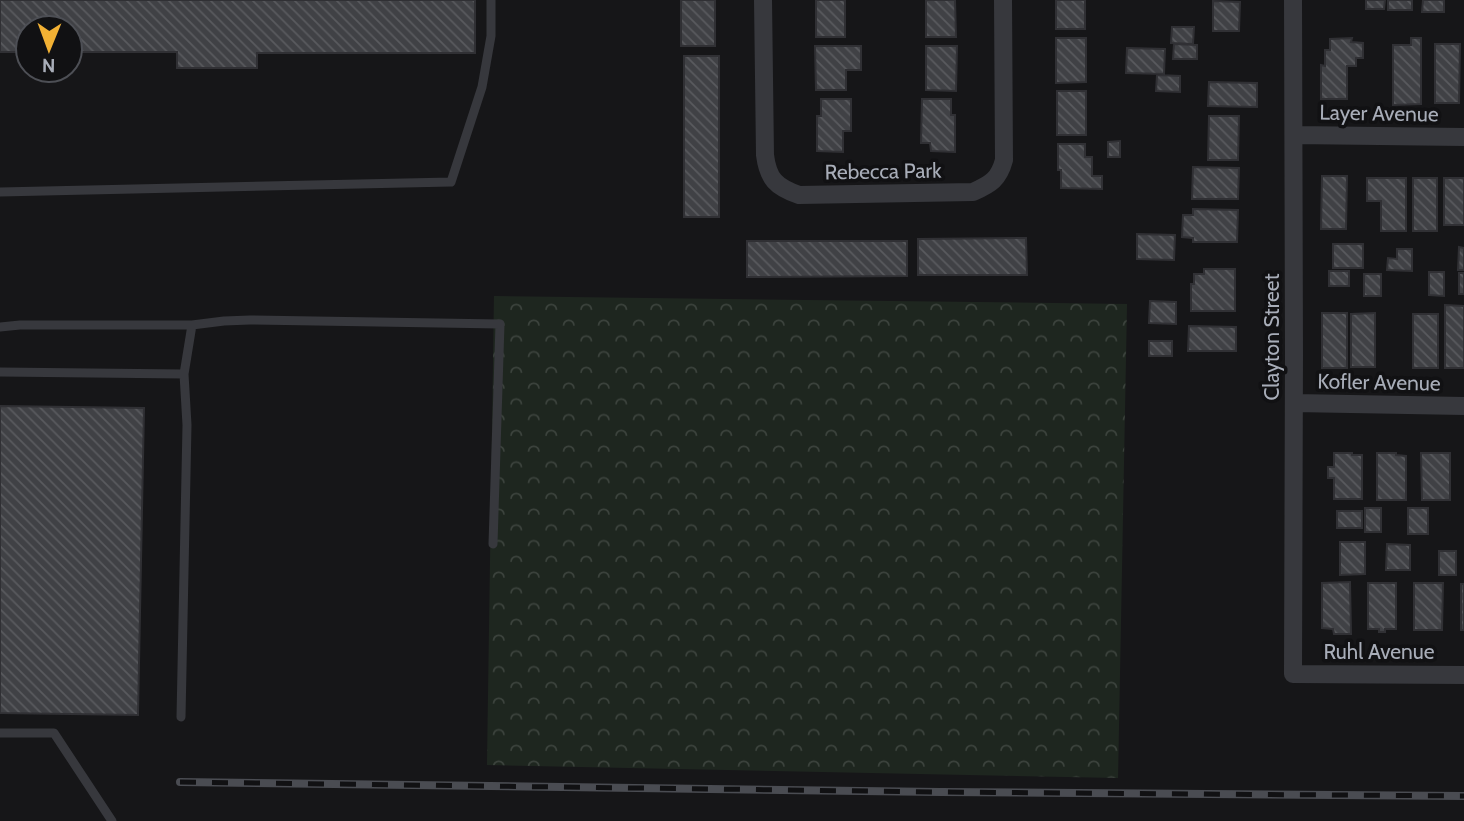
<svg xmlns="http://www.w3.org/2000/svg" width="1464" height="821" viewBox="0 0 1464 821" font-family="Cabin,sans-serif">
<defs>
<pattern id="forest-crowns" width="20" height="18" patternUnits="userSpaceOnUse" patternTransform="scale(1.75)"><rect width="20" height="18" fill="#1e261f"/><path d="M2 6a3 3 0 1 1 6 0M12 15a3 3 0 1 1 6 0" fill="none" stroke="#3c433d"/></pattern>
<pattern id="building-back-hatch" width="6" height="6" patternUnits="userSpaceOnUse" patternTransform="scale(1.75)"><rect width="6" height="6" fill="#404145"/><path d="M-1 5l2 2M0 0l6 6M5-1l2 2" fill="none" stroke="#595a5e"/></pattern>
</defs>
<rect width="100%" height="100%" fill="#161618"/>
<path fill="url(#forest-crowns)" d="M494 296 1127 304 1118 778 487 765Z"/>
<path fill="url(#building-back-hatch)" stroke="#303034" stroke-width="2" d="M0 0H475V53H257V68H177V52H70V28H28V52H0Z
M681 0H715V46H681Z
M816 0H845V37H816Z
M926 0H955L956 37H926Z
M1056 0H1085V29H1056Z
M1366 0H1385L1384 9H1366Z
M1388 0H1412V10H1388Z
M1423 0H1444V12H1422Z
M1213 1 1240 2 1239 31H1213Z
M1172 27H1194L1193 44 1171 43Z
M1056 38H1086V82L1056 83Z
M1352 38 1351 42 1363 43V58H1356V66H1347V99H1321V65L1325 66V50H1330V39Z
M1411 38H1421V104L1393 105V45H1411Z
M1174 44 1197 45V59H1173Z
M1435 44H1460L1459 103H1435Z
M815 46H861V70H846V90H816Z
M926 46H957L956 91 926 90Z
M1127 48 1165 49 1164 74 1126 73Z
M684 56H719V217H684Z
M1157 75 1180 76V92L1156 91Z
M1209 82 1257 83V107L1208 106Z
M1057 91H1086V135H1057Z
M821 99H851V131H843V152L817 151V116H821Z
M922 99H951V115H955V152L931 151 930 143H921Z
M1209 116H1239L1238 160H1208Z
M1120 141V157H1108V142Z
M1058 144H1085V157H1092V176H1102V189L1061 188V170H1058Z
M1193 167 1239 168 1238 199H1192Z
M1322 176H1347L1346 229H1321Z
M1367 178H1406V231H1381V201H1367Z
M1413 178H1437V231H1413Z
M1444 178H1464V225H1444Z
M1193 209 1238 210 1237 242H1193V238L1182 237 1183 215H1193Z
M1137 234 1175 235 1174 260 1137 259Z
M1026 238 1027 275H918V239Z
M747 241H907V276L747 277Z
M1333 244H1363V268H1333Z
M1459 247 1464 248V270H1458Z
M1397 249H1412V271L1387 270 1388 258 1397 259Z
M1204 269H1235V311H1191V284H1194V274H1204Z
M1329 271H1349V286H1329Z
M1429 272H1444V296L1429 295Z
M1459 273H1464V294H1459Z
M1364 274H1381V296H1364Z
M1150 301 1176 302V324L1149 323Z
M1445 305 1464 306V368H1445Z
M1322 313H1347V368H1322Z
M1375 313V367H1351V314Z
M1413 314H1438V368H1413Z
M1189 326 1236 327V351H1188Z
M1149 341H1172V356H1149Z
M0 406 144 408 138 715 0 713Z
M1334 453H1352V455H1362V499H1334V478H1328V467H1334Z
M1377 453H1396V455L1406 456V500H1377Z
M1421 453H1450V500H1422Z
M1365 508H1381V532H1365Z
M1408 508H1428V534H1408Z
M1337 511H1362V528H1337Z
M1340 542H1365V574L1340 575Z
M1387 544 1410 545V570H1386Z
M1439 551H1456V575H1439Z
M1350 582 1351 634H1334L1333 629 1322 628V583Z
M1368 583H1396V629H1385V632H1379V629H1368Z
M1414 583H1443L1442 630H1414Z
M1461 584H1464V630H1461Z"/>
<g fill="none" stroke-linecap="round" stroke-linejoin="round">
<path stroke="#37383d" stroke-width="9" d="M0 192 451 182 482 87 491 36V0
M0 327 20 325H192
M0 372 184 374 187 425 181 717
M184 374 192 325 224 321 250 320 500 324 493 544
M0 733H54L112 821"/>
<path stroke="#37383d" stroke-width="18" d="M763 0 765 155C768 179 776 187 799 195L973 192C991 184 999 179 1004 160L1003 0
M1293 0 1294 355 1293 674 1464 675
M1294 135 1464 137
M1294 403 1464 406"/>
<defs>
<path id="rail" d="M180 782 940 792 1464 796"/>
</defs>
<use href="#rail" stroke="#4a4c52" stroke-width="8"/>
<use href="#rail" stroke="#111113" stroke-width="5" stroke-dasharray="16" stroke-linecap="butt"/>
</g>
<g text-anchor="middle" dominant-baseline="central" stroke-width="7" stroke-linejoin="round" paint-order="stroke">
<g font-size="21" fill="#a8adb8" stroke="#111113">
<text transform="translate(1379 113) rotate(1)">Layer Avenue</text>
<text transform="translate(883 171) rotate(-1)">Rebecca Park</text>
<text transform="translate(1271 337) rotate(-90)">Clayton Street</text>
<text transform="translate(1379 382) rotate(1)">Kofler Avenue</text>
<text x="1379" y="651">Ruhl Avenue</text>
</g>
</g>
<g transform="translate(49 49) rotate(181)"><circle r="33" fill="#111113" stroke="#4d4f55" stroke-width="2"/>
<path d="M0-5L12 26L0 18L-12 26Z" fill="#f2b134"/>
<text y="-10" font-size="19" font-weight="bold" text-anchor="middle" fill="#a8adb8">N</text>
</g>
</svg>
